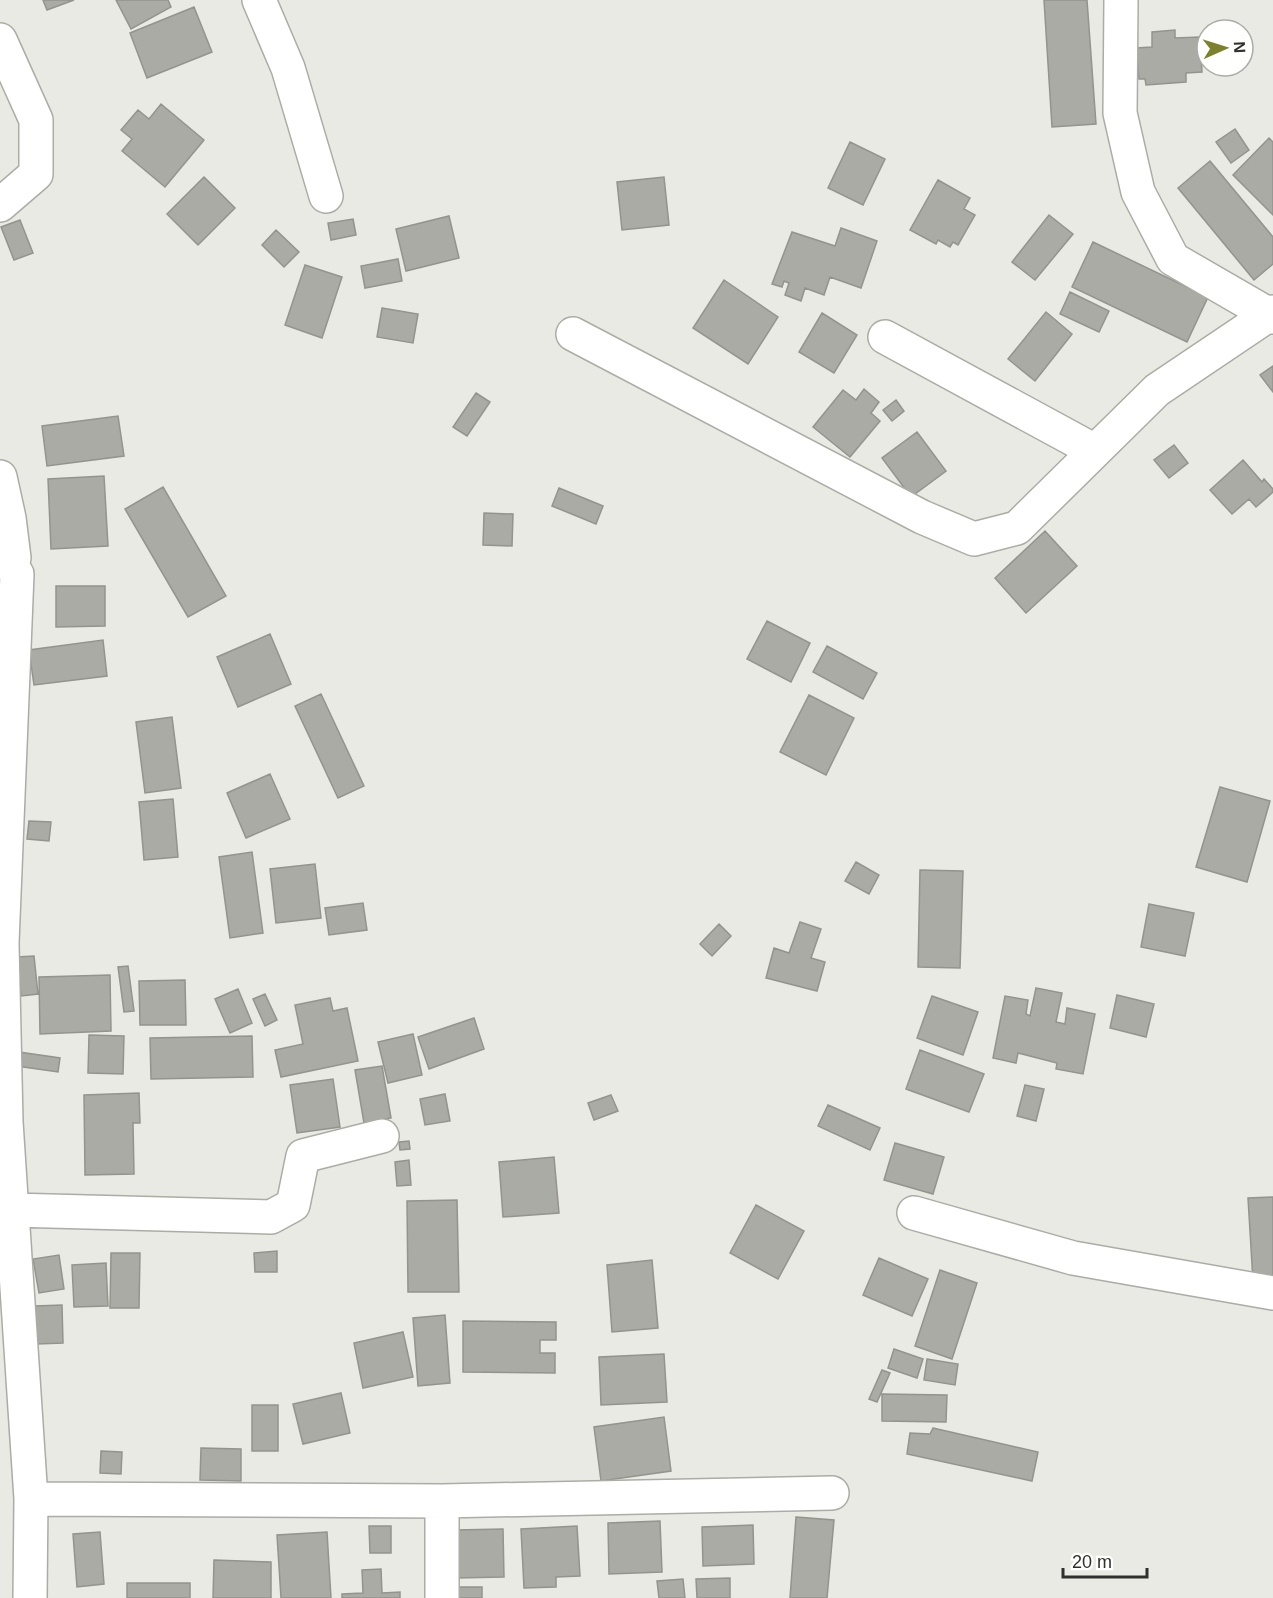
<svg xmlns="http://www.w3.org/2000/svg" width="1273" height="1598" viewBox="0 0 1273 1598" font-family="Helvetica,sans-serif">
<rect width="100%" height="100%" fill="#e9eae3"/>
<path fill="#aaaba4" stroke="#93948d" stroke-width="1.5" d="M43 0H74L47 10Z
M116 0H168L171 7 131 29Z
M1044 0H1087L1096 124 1052 127Z
M194 7 212 52 147 78 130 33Z
M1175 30V38L1200 37 1202 72 1186 73V82L1146 85 1145 79H1139L1136 48 1152 47V32Z
M161 104 204 140 165 187 122 151 132 139 121 130 138 110 149 119Z
M1235 129 1249 150 1231 163 1216 142Z
M1269 138 1273 142V215L1233 175Z
M850 142 885 159 863 205 828 188Z
M1210 161 1273 237V264L1254 280 1178 188Z
M204 177 235 208 198 245 167 214Z
M664 177 669 225 622 230 617 182Z
M938 180 970 198 964 209 975 215 958 245 953 242 950 247 938 240 936 244 910 230Z
M1049 215 1073 234 1035 280 1012 262Z
M449 216 459 258 406 271 396 229Z
M353 219 356 235 331 240 328 223Z
M20 220 33 253 14 260 1 227Z
M841 228 877 241 861 288 830 277 824 295 805 288 801 301 785 295 789 283 784 281 782 287 772 284 792 232 835 246Z
M276 230 299 252 284 267 262 245Z
M1093 242 1208 297 1187 342 1072 287Z
M398 259 402 281 365 288 361 266Z
M305 265 342 277 322 338 285 325Z
M724 280 778 317 748 364 693 328Z
M1070 292 1109 311 1099 332 1060 314Z
M382 308 418 314 413 343 377 337Z
M1046 312 1072 334 1035 381 1008 359Z
M822 313 857 335 834 373 799 352Z
M1273 366V392L1260 375Z
M864 389 879 402 871 413 880 421 850 457 813 427 843 390 856 400Z
M476 393 490 402 467 436 453 427Z
M896 400 904 411 892 421 883 410Z
M118 416 124 456 47 466 42 426Z
M917 432 946 471 911 497 882 458Z
M1174 445 1188 463 1169 478 1154 460Z
M1243 460 1262 482 1264 479 1273 489V492L1256 507 1249 499 1232 514 1210 490Z
M104 476 108 546 51 549 48 479Z
M163 487 226 596 188 617 125 509Z
M559 488 603 506 596 524 552 506Z
M484 513 513 514 512 546 483 545Z
M1045 531 1077 566 1026 613 995 578Z
M56 586H105V626L56 627Z
M767 621 810 643 791 682 747 659Z
M270 634 291 684 238 707 217 657Z
M103 640 107 676 34 685 29 650Z
M827 646 877 673 863 699 813 672Z
M321 694 364 786 338 798 295 706Z
M809 695 854 718 826 775 780 752Z
M172 717 181 788 145 793 136 722Z
M270 774 290 819 246 838 227 793Z
M1220 787 1270 801 1247 882 1196 867Z
M173 799 178 857 144 860 139 802Z
M29 821 51 822 49 841 27 839Z
M252 852 263 933 230 938 219 857Z
M856 862 879 875 869 894 845 881Z
M315 864 321 918 276 923 270 869Z
M920 870 963 871 960 968 918 967Z
M363 903 367 930 329 935 325 908Z
M1149 904 1194 913 1185 956 1141 947Z
M800 922 821 929 811 958 825 962 817 991 766 978 774 948 789 953Z
M719 924 731 936 712 956 700 944Z
M34 956 38 994 21 996 17 957Z
M128 966 134 1011 124 1012 118 967Z
M110 975 111 1031 40 1034 39 977Z
M185 980 186 1025H140L139 981Z
M1036 988 1062 993 1056 1022 1065 1024 1067 1008 1095 1014 1083 1074 1056 1069 1057 1063 1018 1053 1016 1063 993 1058 1005 996 1028 1000 1026 1014 1030 1016Z
M238 989 252 1023 230 1033 215 999Z
M265 994 277 1020 265 1026 253 999Z
M1117 995 1154 1004 1146 1037 1110 1028Z
M932 996 978 1012 963 1055 917 1038Z
M330 998 333 1011 347 1008 358 1061 281 1077 275 1050 303 1044 295 1005Z
M474 1018 484 1049 429 1069 418 1037Z
M413 1034 422 1075 388 1083 378 1042Z
M89 1035 124 1036 123 1074 88 1073Z
M252 1036 253 1077 151 1079 150 1038Z
M920 1050 984 1074 969 1112 906 1089Z
M19 1052 60 1058 58 1072 17 1066Z
M382 1066 391 1118 364 1123 355 1070Z
M333 1079 340 1127 297 1133 290 1085Z
M1025 1085 1044 1089 1036 1121 1017 1116Z
M139 1093 140 1123H133L134 1174 85 1175 84 1095Z
M445 1094 450 1121 425 1125 420 1099Z
M611 1095 618 1111 594 1120 588 1103Z
M828 1105 880 1128 870 1150 818 1126Z
M409 1141 410 1149 400 1150 399 1142Z
M895 1143 944 1157 933 1194 884 1180Z
M554 1157 559 1213 503 1217 499 1162Z
M409 1160 411 1185 397 1186 395 1162Z
M1273 1197V1280L1253 1281 1248 1198Z
M457 1200 459 1292H408L407 1201Z
M756 1205 804 1231 778 1279 730 1253Z
M277 1251V1272H255L254 1253Z
M111 1253H140L139 1308H110Z
M59 1255 64 1289 39 1293 33 1259Z
M879 1258 928 1279 912 1316 863 1295Z
M652 1260 658 1328 612 1332 607 1265Z
M106 1263 108 1306 74 1307 72 1265Z
M940 1270 977 1283 952 1359 915 1346Z
M62 1305 63 1343 37 1344 35 1306Z
M445 1315 450 1383 418 1386 413 1318Z
M463 1321 556 1322V1340H540V1353H555V1373L463 1372Z
M403 1332 413 1377 363 1388 354 1343Z
M894 1349 923 1359 917 1378 888 1368Z
M664 1354 667 1402 601 1405 599 1357Z
M927 1359 958 1364 955 1385 924 1380Z
M882 1370 890 1373 877 1402 869 1399Z
M341 1393 350 1433 303 1444 293 1404Z
M882 1394 947 1395 946 1422 882 1421Z
M252 1405H278V1451H252Z
M664 1417 671 1471 601 1481 594 1427Z
M933 1428 1038 1452 1032 1481 907 1454 910 1433 930 1434Z
M201 1448 241 1449V1481L200 1480Z
M101 1451 122 1452 121 1474 100 1473Z
M796 1517 834 1520 827 1598H790Z
M660 1521 662 1572 609 1574 608 1523Z
M753 1525 754 1564 703 1566 702 1527Z
M369 1526H391V1553H370Z
M577 1526 580 1576 556 1577V1587L524 1588 521 1529Z
M503 1529 504 1577 456 1578 455 1530Z
M100 1532 104 1584 77 1587 73 1534Z
M327 1532 331 1598H281L277 1535Z
M214 1560 271 1562V1598H213Z
M381 1569 382 1593 400 1592V1598H342V1594L363 1593 362 1570Z
M730 1578V1598H697L696 1579Z
M683 1579 685 1598H659L657 1581Z
M127 1583H190V1598H127Z
M452 1587H482V1598H452Z"/>
<g fill="none" stroke-linecap="round" stroke-linejoin="round">
<defs>
<path id="minor" d="M259 0 288 68 326 196
M1121 0 1120 113 1138 192 1173 259 1273 317
M0 40 36 120V174L0 205
M573 334 922 517 974 539 1017 528 1157 390 1273 312
M885 337 1095 451
M0 477 9 518 14 558 8 561
M0 562 8 561 17 574 2 943 6 1122 31 1499 30 1598
M12 1210 271 1217 293 1205 303 1156 382 1136
M914 1213 1073 1258 1273 1293
M31 1499 442 1501 832 1493
M442 1598V1501"/>
</defs>
<use href="#minor" stroke="#acaca6" stroke-width="36"/>
<use href="#minor" stroke="#fff" stroke-width="33"/>
</g>
<g transform="translate(1225 48) rotate(87)"><circle r="28" fill="#fffffe" stroke="#acacaa" stroke-width="1.5"/>
<path d="M0-4.5L10 22L0 15L-10 22Z" fill="#7c812b"/>
<text y="-9" font-size="16" font-weight="bold" text-anchor="middle" fill="#2f302d">N</text>
</g>
<path d="M1063 1568v9h84v-9" fill="none" stroke="#2f302d" stroke-width="3"/>
<text x="1072" y="1568" font-size="18" fill="#2f302d" stroke="#fffffe" stroke-width="4.5" paint-order="stroke">20 m</text>
</svg>
